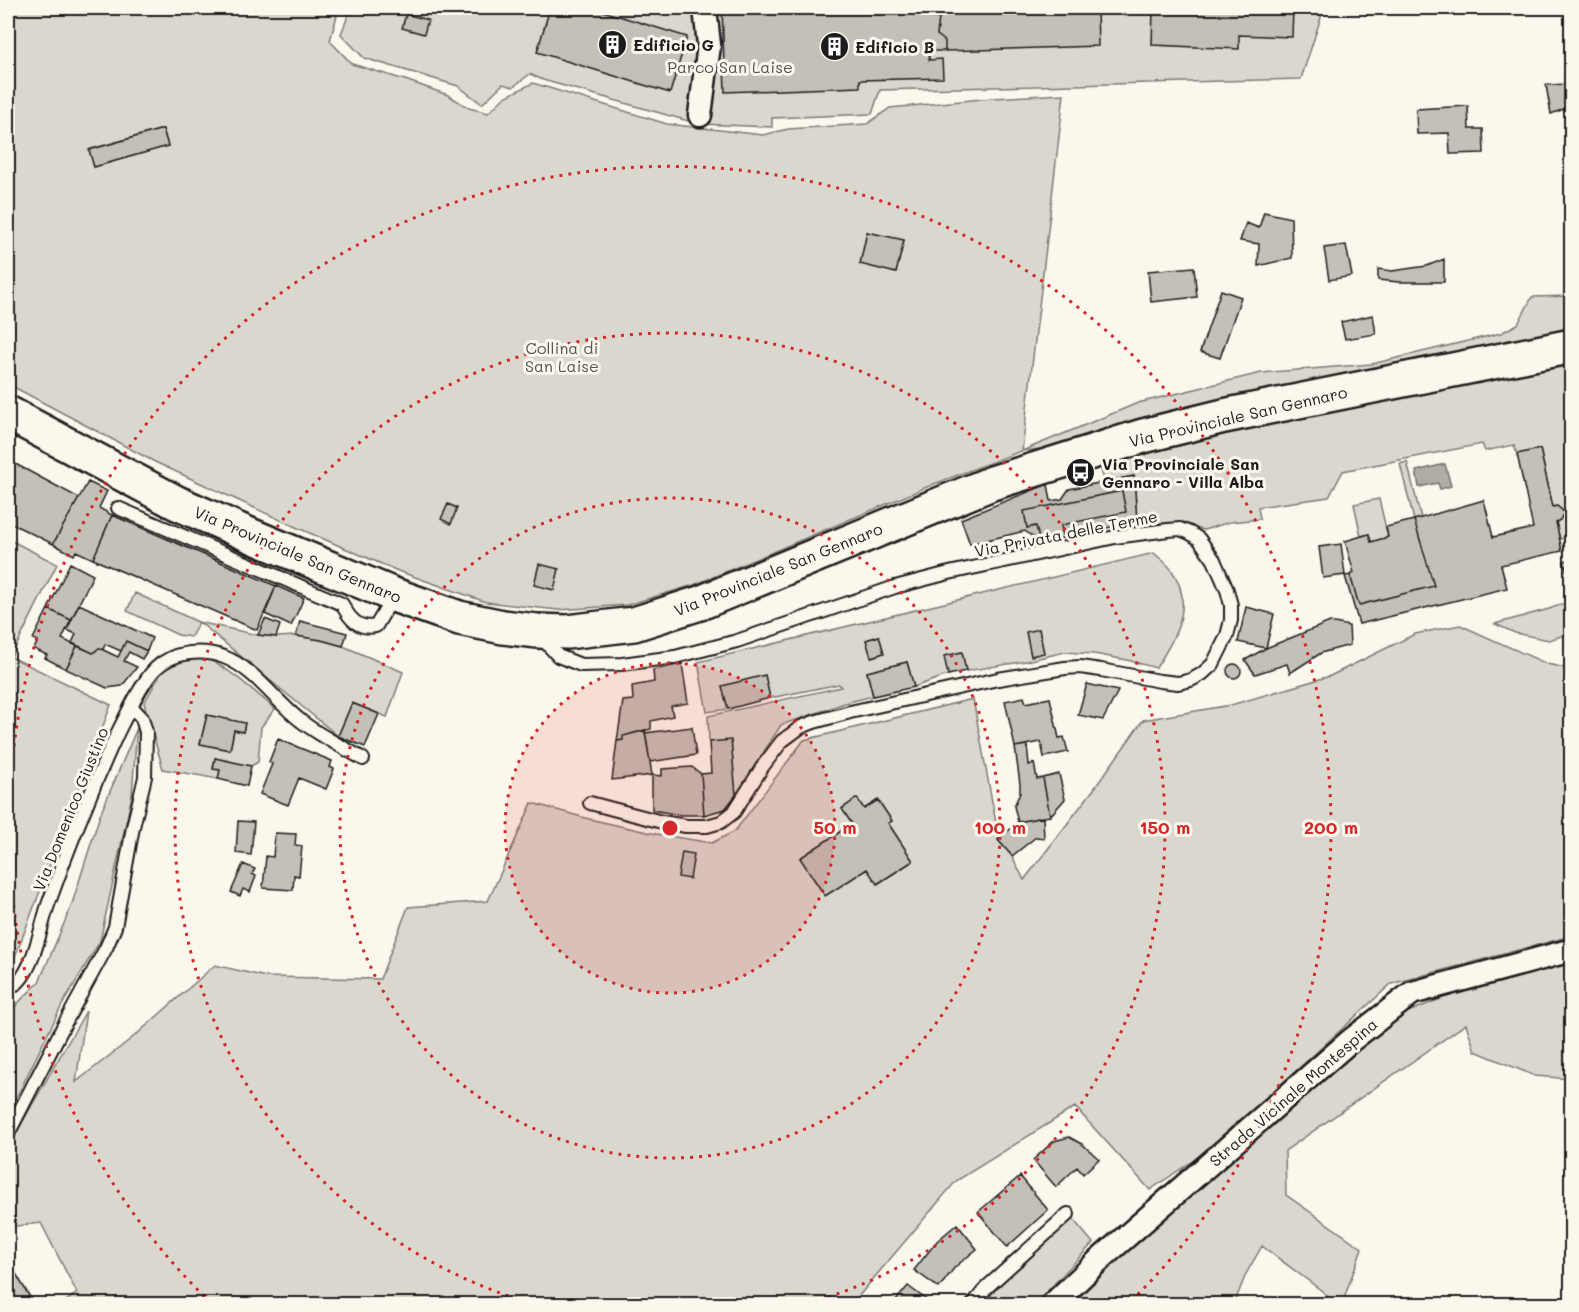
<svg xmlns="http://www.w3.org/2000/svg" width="1579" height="1312" viewBox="0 0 1579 1312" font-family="Mali,sans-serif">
<rect width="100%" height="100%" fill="#fbf7ec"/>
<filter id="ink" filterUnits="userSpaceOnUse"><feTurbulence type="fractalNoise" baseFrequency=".0167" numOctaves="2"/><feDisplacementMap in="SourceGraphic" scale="12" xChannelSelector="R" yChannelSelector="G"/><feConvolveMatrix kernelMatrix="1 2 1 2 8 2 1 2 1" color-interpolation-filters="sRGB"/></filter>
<g filter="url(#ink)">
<path fill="#dad7ce" stroke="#7b7a75" stroke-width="1.5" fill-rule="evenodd" d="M8 8H339L330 41 352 64 405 80 448 95 469 108 488 113 505 97 533 83 667 124 763 135 788 129 867 124 890 108 992 98 1064 94 1022 451 1138 403 1261 373 1372 364 1501 333 1518 324 1532 297 1571 296V335L1090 444 1021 451 934 484 694 585 627 605 558 610 486 602 398 571 298 528 155 462 8 384ZM163 129 168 146 94 167 90 149ZM867 232 904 240 896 272 860 264Z
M351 8H1324L1301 79 880 90 872 114 772 118V127L699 124 543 80 530 74 513 87 503 84 482 104 458 86 364 58 341 34Z
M1571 362V537L1560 539 1556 522 1560 520 1564 512 1557 506 1553 507 1540 449 1517 454 1514 445 1485 451 1482 444 1343 471 1329 497 1258 507 1260 519 1230 522 1204 530 1176 524 1137 521 1134 476 1104 482 1101 469 1124 464 1122 452Z
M1407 462 1421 518 1414 520 1400 464Z
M1379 499 1388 537 1371 542 1369 534 1361 536 1354 504Z
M8 539 57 564 11 657 111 705 10 970 8 971Z
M1154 553C1160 558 1166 563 1171 569 1196 605 1175 637 1156 668L1127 660 1094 654 1065 652 1026 661 966 671 962 653 948 675 914 687 907 662 867 672 873 696 845 703 781 725 736 795 731 741 709 742 708 716 841 687 839 684 770 698 765 676 722 686 728 709 707 712 698 662ZM879 636 884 653 872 657 866 640Z
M135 593 198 622 258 635 276 637 296 636 321 640 343 646 403 672 387 717 352 703 338 736 199 622 191 637 178 635 127 611Z
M1571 601V633L1549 640 1515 633 1495 624 1549 609Z
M1460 625 1547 664 1571 669V936L1391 984 1214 1146 1150 1190 1075 1107 956 1181 852 1304H62L77 1293 41 1223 8 1227V1147L86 1011 76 1082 137 1034 215 965 266 977 380 979 408 907 488 901 532 803 589 819 656 834 712 843 735 831 804 740 973 699 999 839 998 840 1012 856 1024 880 1094 789 1143 720 1231 705 1330 676 1415 634ZM857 799 864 809 878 800 892 821 888 823 913 861 878 884 867 869 825 896 800 858 852 824 842 808Z
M203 657C231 669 253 690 275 709L261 727 258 762 251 766 215 758 213 768 220 770 218 779 163 769 144 703 164 668 183 658ZM207 715 245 723 243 732 234 730 230 750 200 744Z
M137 728 132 795 100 941 62 1005 16 1098 8 1110V1011H10L39 982 71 907 100 815Z
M1571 961V1079L1535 1076 1475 1051 1466 1024 1285 1151 1286 1195 1362 1248 1342 1304H1335L1322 1291 1262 1246 1246 1274 1234 1304H1072L1119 1259 1289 1107 1391 1019 1470 987Z
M1072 1218 1093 1243 1035 1304H984L997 1288Z"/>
<path fill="#afaca5" stroke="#74726e" stroke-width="1.5" d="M1445 464 1451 486 1440 489 1438 483 1419 487 1416 471Z"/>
<path fill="#c3c0b8" stroke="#1c1c1c" stroke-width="1.5" d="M550 8H593L687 37 670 93 537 52Z
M722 8H929L928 17 939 18 937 35 945 41V51H929V60L942 59 943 78 860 80V87L725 92Z
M929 8H1097L1098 46 945 51V41L937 35 939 18 928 17Z
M1153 8H1293L1292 37 1239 35V49L1152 45Z
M406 14 428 20 424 34 402 28Z
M1572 84V106L1551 114 1546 85Z
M1468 106 1469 129H1483L1484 153 1450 154 1449 133 1417 134 1416 109Z
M163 129 168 146 94 167 89 150Z
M1264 212 1291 218 1292 258 1258 266 1259 244 1240 241 1246 223 1259 228Z
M867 232 904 240 896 273 860 264Z
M1346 245 1352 276 1329 280 1324 248Z
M1444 259V282H1399L1378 280V269L1392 271 1427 266Z
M1194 267 1197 297 1151 302 1148 271Z
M1221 290 1241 297 1220 358 1200 352Z
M1373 315 1376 334 1345 339 1341 322Z
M1540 449 1553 507 1557 506 1564 512 1560 520 1556 522 1562 551 1501 565 1507 588 1359 624 1345 576 1350 575 1359 605 1434 586 1414 520 1484 500 1493 537 1533 528 1517 454Z
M8 460 79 498 53 544 8 522Z
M1134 476 1137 521 1063 538 1061 525 1126 512 1122 491 1024 511 1027 528 1036 526 1040 543 1025 531 970 544 961 519 1048 484 1051 501 1062 499 1069 489Z
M88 482 107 491 99 508 112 515 93 559 76 551 74 555 53 544Z
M1122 491 1126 512 1061 525 1063 538 1040 543 1036 526 1027 528 1024 511Z
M448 504 457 508 451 524 441 519Z
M112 515 276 586 257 630 93 559Z
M1414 520 1434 586 1359 605 1350 575 1354 573 1345 541 1369 534 1371 542 1388 537 1386 527Z
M1341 544 1345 575 1323 578 1319 547Z
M1572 559V572L1567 573 1564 561Z
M70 563 93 575 71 620 48 609Z
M539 564 559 569 554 590 534 585Z
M276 586 304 598 291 626 265 614Z
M79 604 152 638 147 651 126 641 121 651 105 644 103 650 99 648 93 653 72 643 76 634 67 630Z
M1246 607 1274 614 1266 648 1238 642Z
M48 609 71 620 62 639 77 646 66 669 45 658 47 655 34 649 38 641 33 639Z
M265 619 280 625 276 637 258 635Z
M300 621 347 633 343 646 321 640 296 636Z
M1330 622 1349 626 1350 645 1321 653 1290 673 1287 664 1255 674 1245 660 1266 648Z
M1039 629 1044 653 1031 656 1026 632Z
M879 636 884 653 871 657 866 640Z
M126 641 147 651 142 659 129 652 124 661 137 667 122 686 107 688 66 669 77 646 93 653 99 648 118 657Z
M962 652 966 671 948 675 944 656Z
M907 662 914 687 873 696 867 672Z
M682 664 688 703 671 706 673 716 651 721V729L623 736V740L617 741 623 701 633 700 632 686 654 682 653 670Z
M1227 671a7 7 0 1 1 14 0a7 7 0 1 1-14 0Z
M765 675 770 698 728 709 722 686Z
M1087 684 1118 691 1103 720 1078 715Z
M1024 697 1026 703 1050 698 1059 738 1064 737 1068 752 1044 757 1041 742 1015 747 1005 701Z
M352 703 379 714 365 747 338 736Z
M207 715 245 723 243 732 234 730 230 750 200 744Z
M692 727 696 755 650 762 645 733Z
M645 730 652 775 612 780 617 741 623 740V736Z
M278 739 332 761 330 767 334 769 326 789 299 778 288 805 260 794 272 764 269 762Z
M731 740 736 795 725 809 704 815 701 774 711 773 709 742Z
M1027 745 1029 765 1034 763 1037 779 1043 778 1050 816 1018 822 1014 806 1020 793V784L1015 747Z
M215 758 251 766 247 786 218 779 220 770 213 769Z
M692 767 701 774 704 815H681L652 810V775L662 776V769Z
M1059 774 1065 799 1050 816 1043 778Z
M857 798 864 809 878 800 892 821 888 823 913 861 877 884 867 869 825 896 800 858 852 824 842 809Z
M1043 817 1044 838 1036 837 1012 856 998 840 1018 822Z
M238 821 254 822 251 855 236 853Z
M275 833 296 834 295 845 302 846 299 876 294 875 293 890 263 888 266 856 273 857Z
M682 852 694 854 690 879 678 877Z
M243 864 255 869 252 874 256 876 250 892 243 889 240 896 231 892Z
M1069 1137 1082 1144 1099 1159 1083 1174 1077 1167 1056 1187 1033 1160 1054 1141Z
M1020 1176 1048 1210 1007 1247 978 1212Z
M957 1224 977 1249 955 1267 939 1288 914 1270 937 1241Z
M12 1267 34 1304H8V1270Z
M908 1286 932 1304H893Z"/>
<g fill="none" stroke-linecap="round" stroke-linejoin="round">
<defs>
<path id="service" d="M118 508 342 604C349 618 358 630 376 626L393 597
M541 637 558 656 581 665 622 664 675 657 737 641 895 587 949 573 1115 537 1168 530 1180 529 1190 533 1199 539 1214 560 1227 590 1231 605V620L1227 636 1213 664 1202 674 1191 680 1178 683 1160 681 1101 670 1080 667 1065 668 998 679 850 712 814 722 801 727 782 741 763 766 734 812 721 822 707 826H686L662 822 590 803
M8 987C12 986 16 985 19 981 34 966 41 926 48 905 69 846 92 788 118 732 127 714 142 682 155 669 173 651 202 649 224 657 255 669 275 701 301 721 320 736 343 747 363 759
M8 1134 65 1023 106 948 115 927 133 827 145 777 146 732 142 718 131 706
M973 1304 987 1287 1068 1214"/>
<path id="minor" d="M700 115 709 45 705 8
M1053 1304 1097 1262 1350 1041 1412 993 1572 950"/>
<path id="primary" d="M8 413 177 503 252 536 394 595 459 618 503 627 537 631 567 632 634 624 700 603 992 483 1143 436 1224 416 1572 346"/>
</defs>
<use href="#service" stroke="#1c1c1c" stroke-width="16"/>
<use href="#minor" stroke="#1c1c1c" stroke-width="27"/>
<use href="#primary" stroke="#1c1c1c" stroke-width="38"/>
<use href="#service" stroke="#fbf7ec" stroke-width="12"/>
<use href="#minor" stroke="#fbf7ec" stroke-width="22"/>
<use href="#primary" stroke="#fbf7ec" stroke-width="33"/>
</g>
</g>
<circle cx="670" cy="828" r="165" fill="#d62828" fill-opacity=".12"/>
<g fill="none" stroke="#d62828" stroke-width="3" stroke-dasharray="3 6">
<circle cx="670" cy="828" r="165"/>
<circle cx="670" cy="828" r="330"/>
<path d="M534 1304A495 495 0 1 1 806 1304"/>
<path d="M211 1303A661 661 0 1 1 1129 1303"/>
</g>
<defs>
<symbol id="building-disc" viewBox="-11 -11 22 22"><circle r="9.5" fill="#1c1c1c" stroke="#fbf7ec"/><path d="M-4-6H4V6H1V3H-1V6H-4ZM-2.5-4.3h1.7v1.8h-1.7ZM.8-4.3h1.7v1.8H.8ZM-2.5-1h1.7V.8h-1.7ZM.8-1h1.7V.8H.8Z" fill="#fff"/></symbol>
<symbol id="bus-disc" viewBox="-11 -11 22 22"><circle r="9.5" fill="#1c1c1c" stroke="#fbf7ec"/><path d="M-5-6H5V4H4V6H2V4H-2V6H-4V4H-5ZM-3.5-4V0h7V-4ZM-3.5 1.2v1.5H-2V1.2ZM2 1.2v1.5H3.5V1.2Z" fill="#fff"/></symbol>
</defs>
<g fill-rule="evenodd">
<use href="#building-disc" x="596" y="28" width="33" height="33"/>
<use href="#building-disc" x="818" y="30" width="33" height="33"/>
<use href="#bus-disc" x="1064" y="456" width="33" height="33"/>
</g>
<g text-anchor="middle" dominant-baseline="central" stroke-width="6" stroke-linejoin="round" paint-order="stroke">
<g font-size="16" font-weight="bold" fill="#1c1c1c" stroke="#fbf7ec" text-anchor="start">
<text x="633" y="44">Edificio G</text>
<text x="855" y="46">Edificio B</text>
<text x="1102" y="463">Via Provinciale San<tspan x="1102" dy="18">Gennaro - Villa Alba</tspan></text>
</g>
<g font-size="16" fill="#555451" stroke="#fbf7ec">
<text x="730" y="66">Parco San Laise</text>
<text x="562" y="347">Collina di<tspan x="562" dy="18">San Laise</tspan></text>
</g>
<g font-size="16" fill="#1c1c1c" stroke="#fbf7ec">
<text transform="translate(1238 416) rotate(-13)">Via Provinciale San Gennaro</text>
<text transform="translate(1066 533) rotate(-11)">Via Privata delle Terme</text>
<text transform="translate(298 554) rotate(23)">Via Provinciale San Gennaro</text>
<text transform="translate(778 569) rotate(-22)">Via Provinciale San Gennaro</text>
<text transform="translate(70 809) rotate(-68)">Via Domenico Giustino</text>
<text transform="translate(1293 1092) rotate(-41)">Strada Vicinale Montespina</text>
</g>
</g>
<circle cx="670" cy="828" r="9" fill="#d62828" stroke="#fbf7ec" stroke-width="3"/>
<g font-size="18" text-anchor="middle" font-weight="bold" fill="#d62828" stroke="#fbf7ec" stroke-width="6" stroke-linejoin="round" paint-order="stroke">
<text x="835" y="834">50 m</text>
<text x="1000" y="834">100 m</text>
<text x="1165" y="834">150 m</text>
<text x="1331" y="834">200 m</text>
</g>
<rect width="1579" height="1312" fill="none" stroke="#fbf7ec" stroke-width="30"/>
<rect x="15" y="15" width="1549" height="1282" fill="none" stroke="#1c1c1c" stroke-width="2" filter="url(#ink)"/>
</svg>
